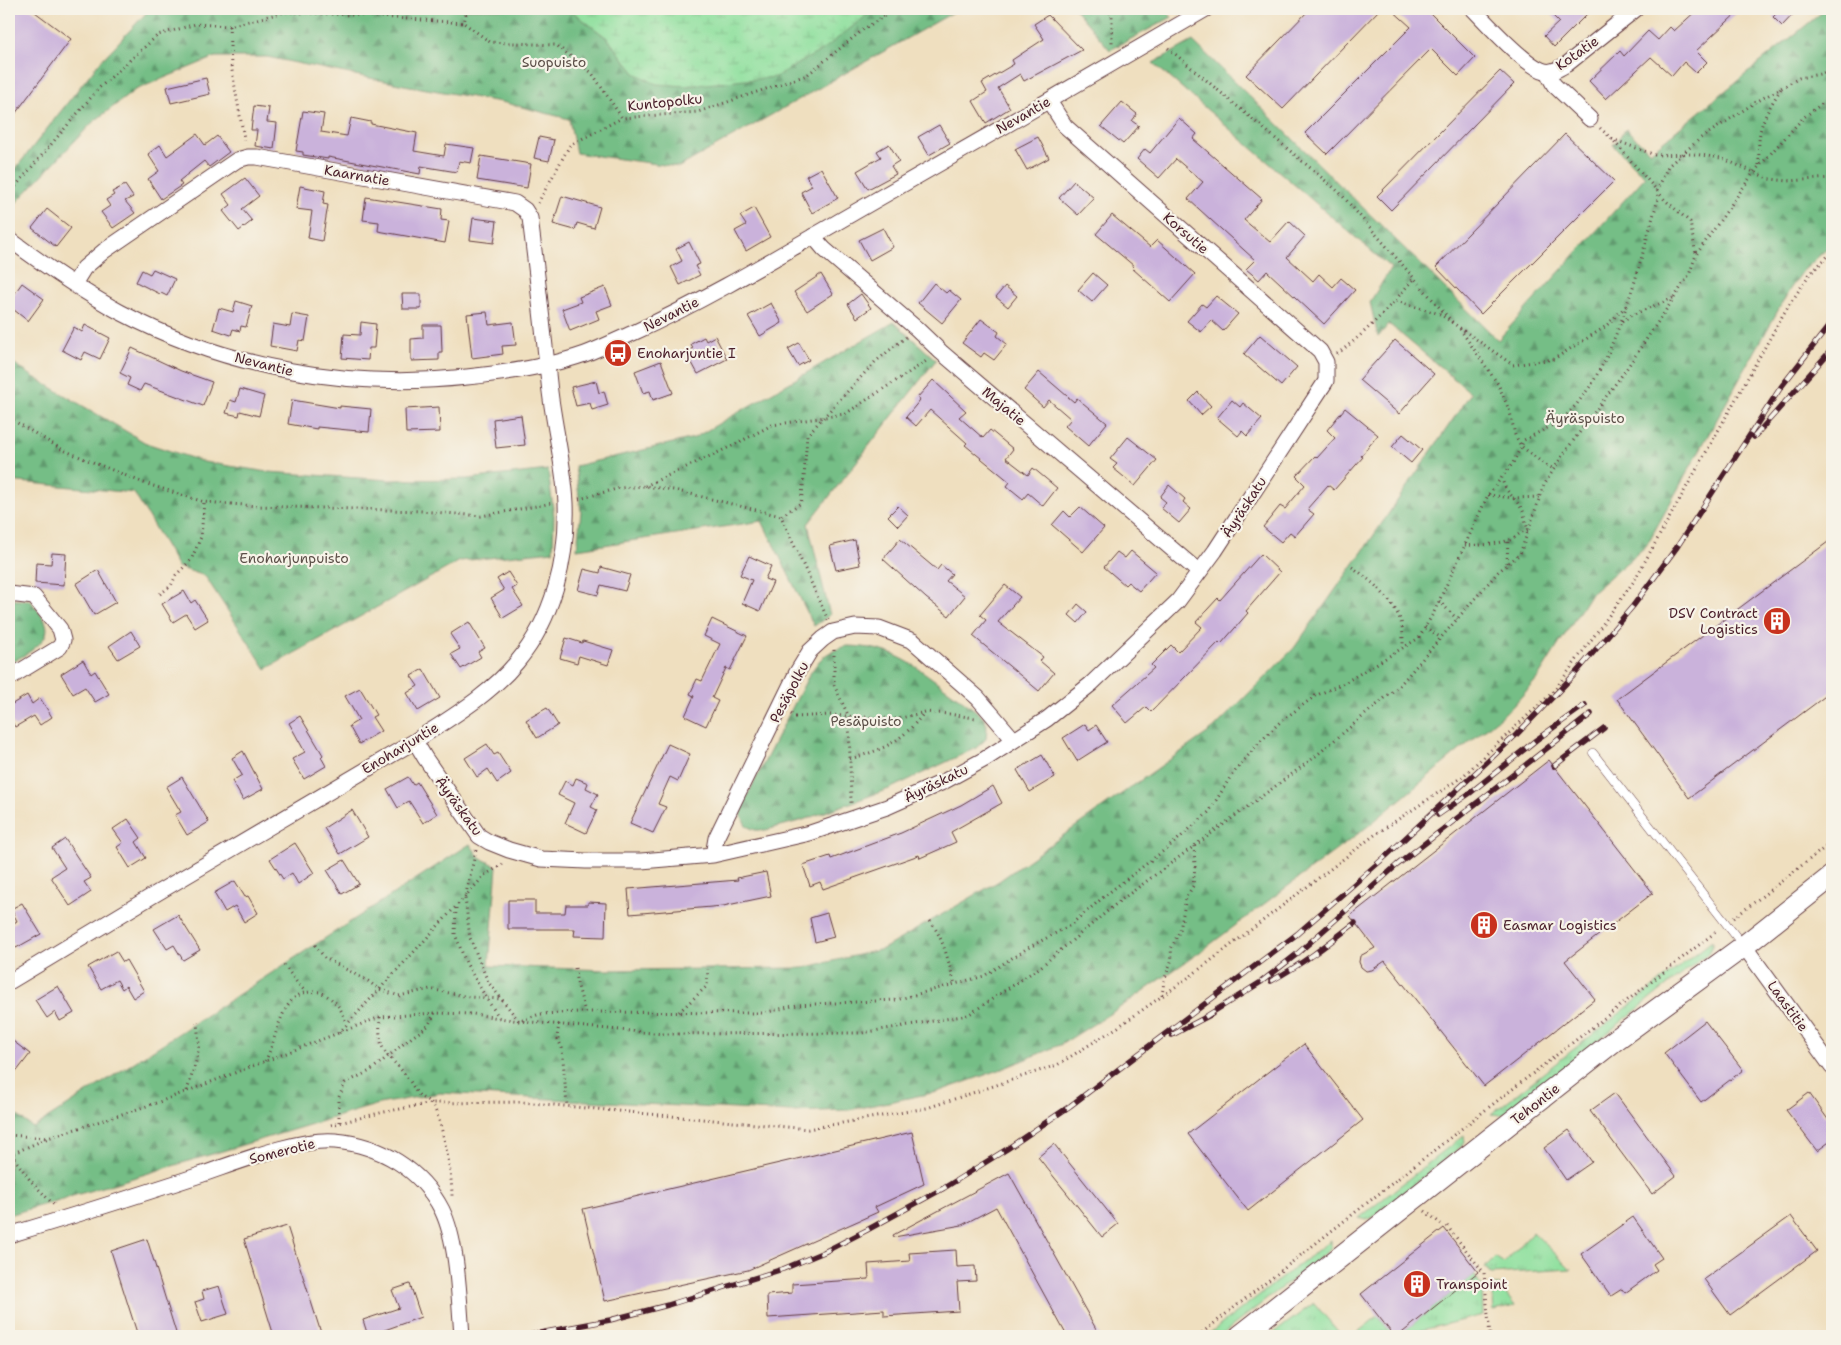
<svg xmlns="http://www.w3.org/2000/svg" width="1841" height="1345" viewBox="0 0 1841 1345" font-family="'Shantell Sans',sans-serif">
<defs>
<pattern id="grass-tufts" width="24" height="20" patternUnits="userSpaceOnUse" patternTransform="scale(1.25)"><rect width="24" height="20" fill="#90e09f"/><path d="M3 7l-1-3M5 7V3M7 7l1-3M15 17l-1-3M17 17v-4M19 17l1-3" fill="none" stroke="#7ec089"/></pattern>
<pattern id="forest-firs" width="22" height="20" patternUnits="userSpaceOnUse" patternTransform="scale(1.25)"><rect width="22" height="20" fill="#74be86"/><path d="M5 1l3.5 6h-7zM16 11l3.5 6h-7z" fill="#619a6e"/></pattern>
<pattern id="wetland-marsh" width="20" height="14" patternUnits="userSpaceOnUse" patternTransform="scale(1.25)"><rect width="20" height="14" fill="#90e09f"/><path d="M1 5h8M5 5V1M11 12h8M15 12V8" fill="none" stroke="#7ec089"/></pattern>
</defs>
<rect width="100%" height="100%" fill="#f7f3e8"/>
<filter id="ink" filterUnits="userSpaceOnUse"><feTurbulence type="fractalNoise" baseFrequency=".02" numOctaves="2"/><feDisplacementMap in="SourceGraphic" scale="10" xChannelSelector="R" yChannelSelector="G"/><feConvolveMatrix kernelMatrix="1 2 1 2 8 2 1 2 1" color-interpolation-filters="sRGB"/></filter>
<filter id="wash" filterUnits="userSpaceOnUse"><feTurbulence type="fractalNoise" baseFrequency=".0096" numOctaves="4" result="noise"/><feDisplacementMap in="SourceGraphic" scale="20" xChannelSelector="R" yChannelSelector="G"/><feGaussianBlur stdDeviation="1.12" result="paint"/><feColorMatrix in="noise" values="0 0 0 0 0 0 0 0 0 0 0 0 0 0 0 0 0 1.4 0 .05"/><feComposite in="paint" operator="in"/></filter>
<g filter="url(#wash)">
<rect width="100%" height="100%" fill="#efdfbf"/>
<path fill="url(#grass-tufts)" stroke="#6d8065" d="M1712 941V946L1708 953 1507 1113 1501 1115 1491 1114Z
M1464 1135 1465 1143 1461 1147 1372 1218 1367 1220 1359 1218Z
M1533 1232 1571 1269 1491 1274 1485 1267 1495 1257 1504 1263Z
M1331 1240V1247L1327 1252 1220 1336H1206Z
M1474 1275 1482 1287 1483 1315 1398 1336Z
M1492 1285H1499L1515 1306 1494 1311Z
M1314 1303 1342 1336H1270Z
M1378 1316 1394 1336H1353Z"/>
<path fill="url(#forest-firs)" stroke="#5f6e58" d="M150 9H569L607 38 635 73 858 21 875 9H959L679 167 576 153 569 119 506 103 404 85 267 57H215L135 90 92 123 9 210V177L98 64Z
M1075 9H1164L1172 17 1110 50Z
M1826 9H1832V244L1803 271 1790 289 1646 546 1591 593 1537 679 1512 707 1367 827 1200 952 1122 1006 1062 1044 1002 1069 937 1092 849 1110 791 1112 440 1093 379 1104 9 1215V1109L33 1128 470 844 480 858 497 866 489 966 608 970 803 968 883 949 999 881 1213 729 1294 648 1365 548 1471 393 1389 324 1378 337 1370 302 1391 268 1153 63 1193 41 1498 340 1645 177 1613 145 1626 129 1650 152Z
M894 322 936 360 808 524 830 615 814 626 762 521 577 549 581 511 575 466 694 438Z
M9 360 32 376 146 443 204 462 268 472 390 480 467 479 548 470 554 516 553 551 460 561 266 669 205 576 178 567 134 493 9 481Z
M9 600H30C34 606 40 613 44 619 57 641 23 655 9 664Z
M847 646C892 647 910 662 944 687 958 697 972 707 984 718L987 727 986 739 976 748 889 789 803 820 766 830H755L746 826 741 814 745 800 808 677C821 657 824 653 847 646Z"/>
<path fill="url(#wetland-marsh)" stroke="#6d8065" d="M569 9H875L824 49 775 77 686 86 656 84 635 73 607 38Z"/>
<g id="blocks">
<path fill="#cab2db" d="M9 9H31L71 39 9 122Z
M1310 9H1380L1283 109 1246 75Z
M1391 9H1426L1475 58 1458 76 1431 49 1327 154 1305 133 1411 27Z
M1546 9H1592L1554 47 1544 36 1559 22Z
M1698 9H1741L1696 51 1707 62 1696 73 1684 62 1672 76 1651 57 1606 99 1589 81 1620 51 1624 56 1648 31 1658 40 1670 27 1674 31Z
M1781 9H1798L1782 26 1773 17Z
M1048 15 1082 50 1024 81 1020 74 998 88 1010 108 986 123 973 101 987 92 982 83 1014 64 1012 60 1044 39 1034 24Z
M1500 71 1514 84 1391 210 1377 196Z
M206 78 210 94 171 103 167 87Z
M1122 102 1137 114 1132 121 1139 126 1123 144 1101 126Z
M254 106 269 108 267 122 277 123 274 149 255 146 257 130H251Z
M303 111 324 114 321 132 347 136 351 118 371 122V124L417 133 414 151 444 156 446 144 474 148 471 163 459 161 457 172 421 166 420 174 328 157V159L303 155V152L296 151Z
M1179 118 1197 134 1193 139 1262 199 1244 220 1270 242 1289 221 1305 236 1287 257 1313 281 1319 274 1333 287 1341 278 1355 290 1324 324 1267 271 1259 280 1246 269 1255 260 1188 199 1203 182 1176 159 1159 178 1137 159 1145 149 1150 153Z
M939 125 950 143 929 155 918 137Z
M197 134 205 145 217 136 229 152 209 167 204 161 179 181 182 185 161 199 148 179 159 171 148 154 160 145 167 156Z
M1565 134 1614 181 1481 314 1436 267Z
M539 137 554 140 549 161 534 158Z
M1038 137 1049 158 1027 170 1015 149Z
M889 144 899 161 891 166 896 174 868 189 857 171 881 157 877 151Z
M481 156 531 164 527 188 477 180Z
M821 168 838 198 812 213 801 192 812 186 806 176Z
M245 178 259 196 242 209 252 221 239 231 223 211 231 205 223 194Z
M1074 181 1094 198 1078 215 1059 198Z
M125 185 133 197 125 201 135 213 113 228 101 212 110 206 106 200 114 195 112 192Z
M300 186 325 191 323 204 328 205 322 241 308 238 312 211 296 209Z
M562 196 600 207 594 228 577 223 575 230 553 224Z
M366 197 442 209 441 220 449 221 445 243 378 231 379 222 363 220Z
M754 208 770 237 746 251 735 231 746 225 740 216Z
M47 209 71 228 56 247 32 228Z
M1112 215 1150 247 1157 240 1195 274 1170 302 1132 268 1134 266 1096 234Z
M473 218 497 221 494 243 470 240Z
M883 228 893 247 870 260 859 240Z
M689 242 700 264 695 266 700 275 680 285 671 267 682 261 676 249Z
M153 269 175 279 167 296 161 293 160 294 136 282 142 270 150 274Z
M1093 273 1107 285 1092 302 1078 290Z
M821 274 833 294 807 311 794 292Z
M22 283 44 299 28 321 9 306V301Z
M934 283 946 293 949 290 961 300 942 323 918 303Z
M1005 286 1017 296 1008 307 996 297Z
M605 287 612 305 596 311 599 319 570 331 562 309 581 302 579 297Z
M402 294H421V309H403Z
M861 294 871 308 857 318 848 304Z
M1216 296 1238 314 1223 331 1211 320 1201 332 1187 321 1202 304 1206 307Z
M236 301 252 306 246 327 241 326 240 331 233 329 231 335 213 329 219 308 233 312Z
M771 303 782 323 760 336 748 316Z
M487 312 489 325 513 322 516 345 502 346 503 354 472 358 467 314Z
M292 314 309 317 305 341 299 340 297 351 270 346 273 324 290 327Z
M981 319 999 332 997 336 1007 344 994 360 984 353 981 357 962 343Z
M361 322 376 324 374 348H369L368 360 342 358 344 334 360 335Z
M85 325 110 338 100 359 85 352 81 360 62 350 74 327 82 332Z
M423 325H441L442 352H439V360L411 361V339L423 338Z
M1260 335 1297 367 1281 386 1244 354Z
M715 336 727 359 698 374 686 352 693 348 691 344 704 337 706 341Z
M1395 340 1434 374 1399 414 1359 380Z
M799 343 809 360 798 366 788 349Z
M132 348 181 371 212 382 203 406 144 384 140 391 127 385 130 378 120 373Z
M661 361 673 393 653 400 650 391 643 393 635 371Z
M1039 372 1074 402 1077 398 1107 423 1088 446 1065 426 1071 419 1049 400 1043 407 1024 390Z
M933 380 966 411 959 417 983 438 990 430 1013 449 1006 458 1028 475 1033 468 1057 488 1043 506 1028 493 1023 499 1007 486 1010 482 965 445 967 443 930 410 916 426 906 417 920 400 917 398Z
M596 381 599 393 604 391 608 405 592 410 590 403 576 406 571 387Z
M240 389 264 396 259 416 240 411 239 416 226 413 230 400 236 402Z
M1198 392 1211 406 1201 415 1189 401Z
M292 400 340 408V406L371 409 369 432 317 427V429L288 424Z
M1232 400 1240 407 1243 403 1262 419 1247 436 1242 431 1238 436 1217 418Z
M439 407 440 432 406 433 405 409Z
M1345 408 1378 435 1361 456 1363 457 1334 490 1328 485 1307 509 1314 514 1295 536 1290 532 1281 542 1263 527 1280 506 1285 509 1305 485 1296 476 1315 456 1317 458 1335 438 1327 430Z
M521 415 525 445 496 448 493 419Z
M1403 434 1422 450 1411 463 1392 447Z
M1128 437 1157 460 1135 486 1113 468 1117 464 1110 459Z
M1169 485 1185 499 1183 502 1191 509 1179 523 1161 508 1166 502 1160 497Z
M898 506 908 515 898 526 888 516Z
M1080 507 1104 528 1083 552 1052 525 1064 511 1070 517Z
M900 539 937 570 941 565 952 574 946 581 965 596 949 616 926 598 883 559Z
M1832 539V691L1689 798 1617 699Z
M855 540 860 565 836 570 830 546Z
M1131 551 1156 572 1139 591 1128 582 1125 585 1104 567 1117 552 1125 558Z
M52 553 66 554 64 585 35 583 36 563 51 564Z
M1261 554 1280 572 1246 611 1248 613 1221 644 1219 642 1151 712 1146 707 1127 723 1112 705 1154 668 1151 665 1171 645 1178 652 1202 627 1196 622 1218 598 1220 600Z
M749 556 771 566 765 579 773 582 760 611 742 603 752 580 740 575Z
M601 567 630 575 625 591 601 585 598 595 578 590 584 569 600 573Z
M98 570 116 602 94 615 76 584Z
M508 572 517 586 512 589 523 606 503 618 491 598 504 590 497 579Z
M1005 585 1020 597 998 622 1043 657 1040 661 1054 673 1039 691 973 636 986 620 980 615Z
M184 591 191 603 195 600 208 620 195 628 186 614 173 622 162 604Z
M1078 604 1087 612 1078 623 1069 615Z
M712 619 747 636 730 670 726 668 712 698 718 701 706 726 685 716 694 696 690 694 697 679 702 681 720 644 704 636Z
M469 622 485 648 478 652 481 657 461 669 451 654 460 649 450 634Z
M131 631 140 646 118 659 109 646Z
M566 638 582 643 583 641 613 650 608 665 579 656 577 663 560 658Z
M83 660 91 674 95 671 109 694 95 702 85 687 73 694 61 674Z
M423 669 440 698 418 711 407 693 418 686 411 676Z
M360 688 376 715 372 717 381 731 359 744 349 726 359 720 345 696Z
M27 695 32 704 40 698 52 717 40 725 34 716 15 727 9 717V706Z
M547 708 558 725 537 738 526 720Z
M300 716 323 755 321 757 326 766 304 779 292 759 305 752 289 723Z
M1085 724 1089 730 1096 725 1107 742 1077 761 1063 738Z
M487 744 494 755 498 753 511 773 497 783 488 769 477 777 465 758Z
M668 744 690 754 678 781 670 777 658 804 666 807 653 833 630 823Z
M243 751 263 789 243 800 232 781 242 775 232 758Z
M1042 755 1055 777 1030 792 1017 770Z
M1549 760 1653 893 1565 961 1595 999 1484 1086 1385 961 1372 970 1366 971 1361 967 1359 962 1360 956 1375 948 1350 916Z
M182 777 209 822 187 835 175 815 181 812 166 787Z
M408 777 413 785 417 782 437 814 423 823 409 801 398 808 387 789Z
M576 778 588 783 586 788 598 794 591 807 597 810 586 833 565 823 574 803 558 795 565 781 573 785Z
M993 786 1002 803 951 832 956 842 920 858 919 855 823 889 820 882 810 886 803 865 830 856 831 859 901 833 961 805Z
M352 810 368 837 340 854 324 828Z
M128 819 141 838 136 842 146 858 130 868 117 847 123 843 113 829Z
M65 839 91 878 84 882 91 892 70 906 51 877 65 868 52 848Z
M295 843 314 873 298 884 292 873 283 879 270 859Z
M344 860 359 884 342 894 327 870Z
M766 872 771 896 723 906 630 914 628 889 738 880 737 878Z
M235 881 245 897 248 896 258 913 244 922 235 906 225 912 214 893Z
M508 900H535V913H565L566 905H588V902L606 903 605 937 574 936 575 929H508Z
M22 903 41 934 16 948 9 936V926L17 921 11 909Z
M827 913 834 937 815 942 810 918Z
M178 915 200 950 183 960 174 945 167 949 154 929Z
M116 951 123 962 126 960 144 991 133 998 126 986 122 989 117 980 101 989 88 967Z
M58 986 74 1013 60 1021 55 1012 47 1018 35 1000Z
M1705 1021 1743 1070 1701 1102 1664 1053Z
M9 1038 30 1054 17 1071 9 1065Z
M1304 1044 1363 1120 1248 1211 1188 1134Z
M1615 1093 1676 1176 1652 1194 1590 1111Z
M1809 1093 1832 1125V1140L1817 1151 1786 1110Z
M1569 1130 1592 1162 1566 1180 1544 1148Z
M912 1132 924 1184 875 1207 878 1212 748 1270 605 1301 583 1209Z
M1054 1144 1118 1224 1102 1237 1038 1157Z
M1009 1173 1100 1336H1067L996 1207 962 1225 894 1237 893 1235Z
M1791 1216 1817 1251 1730 1315 1704 1279Z
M1633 1217 1662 1258 1653 1264 1657 1270 1625 1293 1622 1289 1611 1296 1581 1254Z
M287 1226 322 1336H274L244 1239Z
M1444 1228 1478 1272 1398 1336H1394L1361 1294Z
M147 1239 177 1336H138L111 1251Z
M956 1250 957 1267 975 1266 976 1281 957 1282 959 1311 884 1316V1310L768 1318 767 1295 792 1293V1284L869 1279 868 1264 910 1261 909 1253Z
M410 1284 421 1317 368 1336 363 1320 399 1308 392 1290Z
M219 1286 228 1314 202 1322 195 1302 204 1299 202 1291Z"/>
</g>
</g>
<g filter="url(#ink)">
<use href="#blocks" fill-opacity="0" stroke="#633c41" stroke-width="1"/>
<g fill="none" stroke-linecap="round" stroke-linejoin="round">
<defs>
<path id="lane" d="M1593 753 1742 944"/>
<path id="street" d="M1473 9C1488 24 1526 67 1545 71 1553 73 1560 68 1567 64L1636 9
M1547 72 1554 85 1590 119
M813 236 824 249 917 329 941 352 1199 572
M9 239C44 265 81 291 120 312 226 368 348 390 467 377 506 373 548 367 585 354 601 348 617 340 633 333 710 298 782 254 855 212 972 145 1090 77 1206 9
M9 594 34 597 60 629 63 640 60 647 9 678
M415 741 425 758 479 836 489 842 509 850 541 859 586 861H641L713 855 810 833 887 807 943 782 985 759 1047 719 1091 684 1178 601 1215 551 1326 381V362L1320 351 1065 126 1049 101
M713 855 716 838 796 674 810 651 823 639 833 632 855 627 879 628 913 641 978 698 1014 740
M1744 946 1832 1067
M9 982 152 896 415 741C450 718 490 695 517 662 553 619 568 559 566 503 564 463 553 423 549 383 543 328 537 273 530 218L525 210 515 203 257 157H248L237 160 104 251 84 268 74 284
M9 1235C73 1216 136 1196 200 1175 236 1163 298 1138 335 1141 380 1145 421 1169 442 1210 458 1243 459 1299 462 1336"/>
<path id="secondary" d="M1240 1336 1614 1041 1744 946 1832 876"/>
</defs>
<use href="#lane" stroke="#633c41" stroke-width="9"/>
<use href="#street" stroke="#633c41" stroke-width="17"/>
<use href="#secondary" stroke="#633c41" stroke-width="23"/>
<path stroke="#633c41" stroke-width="3" stroke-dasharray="1 4" stroke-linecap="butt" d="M467 9 464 23 490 42 556 45 592 73 622 118 698 112 807 75 864 29 895 9
M1106 9 1112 14V46
M229 26 231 65 245 144
M1168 48 1340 193 1453 323
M1600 128 1612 139 1665 200 1690 222 1696 255
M1612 139 1655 155 1694 154 1721 158 1770 179 1788 181 1832 178
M1759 165C1759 154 1758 144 1760 133 1762 118 1774 100 1782 87
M9 194 99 88 158 35 196 24 229 26 285 12 353 15 464 23
M538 203 570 145 622 118
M1396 301 1440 314 1513 365 1554 359 1605 327 1626 306
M1622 321 1632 315 1673 298
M1460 329 1498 384 1510 412 1515 435 1521 446 1544 464 1554 469
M1337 354C1366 333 1391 306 1414 278
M9 418 63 450 144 483 204 502 257 506 421 511 481 516 553 503
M645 486 732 446 772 425 845 414 928 360
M1488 495 1513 498 1540 497
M579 499 620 488 645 486 674 490 781 516
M1465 545C1477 546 1503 544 1514 538 1519 534 1521 532 1528 530 1526 524 1525 517 1523 511 1517 499 1504 492 1502 478
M1507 563 1508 539
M1352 567C1370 579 1398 604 1402 626 1403 633 1403 640 1403 646
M160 594 171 586 176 575 191 560 201 537 204 502
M1439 601 1457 619
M828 620 781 516 801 503 804 478 807 435 875 362 906 337
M1425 627 1441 638
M834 650V685L849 717 851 803
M791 714 795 717 829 715 897 719 925 712 949 714 975 718
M850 759C885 749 901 742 924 713
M476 850 465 898 470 938 488 982 519 1021 540 1014 579 1012 763 1013 797 1005 896 1000 984 976 1026 949 1069 926 1111 891 1175 842 1209 812 1231 776 1257 745 1280 722 1315 696 1346 682 1419 638 1434 612 1488 495 1513 463 1524 440 1561 421 1577 404 1592 384 1607 356 1621 322 1635 281 1658 199 1657 191 1668 166 1701 138 1756 102 1799 78 1820 74 1832 70
M456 908 455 934 466 963 488 1001 499 1017
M1734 918 1832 842
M930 921C945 940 948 963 955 984
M315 945 325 958 368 981 379 989 399 996 430 989 469 997 502 999
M284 965 298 984 306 992
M575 968 576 979 585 1012
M1162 996 1164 981 1172 959 1171 949 1180 930 1186 898 1193 886 1195 867 1194 846
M679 1012 707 986 708 969
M380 1017C378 1056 386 1050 407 1077 412 1083 415 1092 420 1096 424 1100 430 1100 433 1105 443 1125 452 1173 452 1196
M559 1024 557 1037 562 1048 567 1106
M339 1033 485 875 503 864
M265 1061C278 1040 279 991 313 992 317 992 320 991 324 994 336 1001 343 1010 346 1024
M187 1091 197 1058 199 1044 197 1022
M339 1122V1097L345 1083 370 1071 412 1037 428 1026 435 1013
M331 1125 384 1112 432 1103 522 1102 808 1129 927 1108 1057 1065 1118 1027 1192 975 1376 834 1462 777 1554 691 1634 581 1784 313 1809 275 1832 252
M9 1135 48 1138
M11 1154 30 1180 54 1205
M9 1155 48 1138 159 1102 380 1017 435 1013 473 1014 519 1021 664 1034 862 1033 968 1015 1039 968 1121 900 1311 760 1398 687 1498 572 1520 554 1544 485 1562 456 1625 371 1674 298 1689 275 1696 255 1754 172 1803 118 1832 96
M1425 1211 1441 1224
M1447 1226 1484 1273 1490 1336
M1198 1336 1479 1115 1717 931"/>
<use href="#lane" stroke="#fff" stroke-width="8"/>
<use href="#street" stroke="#fff" stroke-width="15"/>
<use href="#secondary" stroke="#fff" stroke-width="21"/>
<defs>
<path id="rail" d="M1754 437 1832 349
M1554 766 1604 728
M1438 815 1470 793 1536 740 1585 705
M1271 981C1301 965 1328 944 1355 923
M1205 1017 1261 982 1297 954 1397 865 1591 714
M1172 1035 1212 1014
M524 1336 610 1320 668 1305 783 1269 824 1252 867 1230 944 1188 1007 1149 1070 1106 1297 934 1385 857 1516 735 1574 675 1633 606 1677 547 1781 387 1832 322"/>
</defs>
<use href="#rail" stroke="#4a1f2b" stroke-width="5.5"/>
<use href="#rail" stroke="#f7f3e8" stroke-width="4" stroke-dasharray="11" stroke-linecap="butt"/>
</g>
</g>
<defs>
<symbol id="bus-disc" viewBox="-11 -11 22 22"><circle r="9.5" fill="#c8321e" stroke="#f7f3e8"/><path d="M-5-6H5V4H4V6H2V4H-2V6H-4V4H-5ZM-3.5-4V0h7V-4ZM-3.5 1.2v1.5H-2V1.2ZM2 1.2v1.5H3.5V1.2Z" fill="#fff"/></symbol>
<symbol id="building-disc" viewBox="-11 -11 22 22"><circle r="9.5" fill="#c8321e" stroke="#f7f3e8"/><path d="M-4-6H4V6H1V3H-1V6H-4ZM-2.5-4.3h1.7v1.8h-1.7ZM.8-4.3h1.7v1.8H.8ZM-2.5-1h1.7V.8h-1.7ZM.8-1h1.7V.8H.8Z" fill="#fff"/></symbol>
</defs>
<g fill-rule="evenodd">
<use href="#bus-disc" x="602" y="337" width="32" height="32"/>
<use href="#building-disc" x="1761" y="605" width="32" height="32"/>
<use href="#building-disc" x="1468" y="909" width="32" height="32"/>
<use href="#building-disc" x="1401" y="1268" width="32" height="32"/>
</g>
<g text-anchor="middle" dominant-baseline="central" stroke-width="4.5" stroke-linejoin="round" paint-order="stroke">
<g font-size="14" fill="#4a1f2b" stroke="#f7f3e8">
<text transform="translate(1577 53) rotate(-35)">Kotatie</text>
<text transform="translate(665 102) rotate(-6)">Kuntopolku</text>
<text transform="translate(1023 115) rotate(-30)">Nevantie</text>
<text transform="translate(357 175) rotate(10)">Kaarnatie</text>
<text transform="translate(1186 233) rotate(41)">Korsutie</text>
<text transform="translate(671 314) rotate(-27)">Nevantie</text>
<text transform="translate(264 364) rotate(14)">Nevantie</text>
<text transform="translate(1004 406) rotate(40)">Majatie</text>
<text transform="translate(1244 507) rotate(-57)">Äyräskatu</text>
<text transform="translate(789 692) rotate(-62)">Pesäpolku</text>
<text transform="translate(400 748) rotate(-31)">Enoharjuntie</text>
<text transform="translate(936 783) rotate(-26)">Äyräskatu</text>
<text transform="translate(459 806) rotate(54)">Äyräskatu</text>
<text transform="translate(1788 1006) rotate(54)">Laastitie</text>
<text transform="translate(1535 1104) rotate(-38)">Tehontie</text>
<text transform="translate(282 1151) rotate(-14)">Somerotie</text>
</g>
<g font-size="14" fill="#5c4f48" stroke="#f7f3e8">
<text x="554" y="62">Suopuisto</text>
<text x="1585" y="418">Äyräspuisto</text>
<text x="294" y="558">Enoharjunpuisto</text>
<text x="866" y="721">Pesäpuisto</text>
</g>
<g font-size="14" fill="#4a1f2b" stroke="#f7f3e8" text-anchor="start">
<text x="637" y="353">Enoharjuntie I</text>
<text x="1758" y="613" text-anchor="end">DSV Contract<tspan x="1758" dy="16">Logistics</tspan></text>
<text x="1503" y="925">Easmar Logistics</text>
<text x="1436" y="1284">Transpoint</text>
</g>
</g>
<rect width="1841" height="1345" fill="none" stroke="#f7f3e8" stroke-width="30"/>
</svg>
